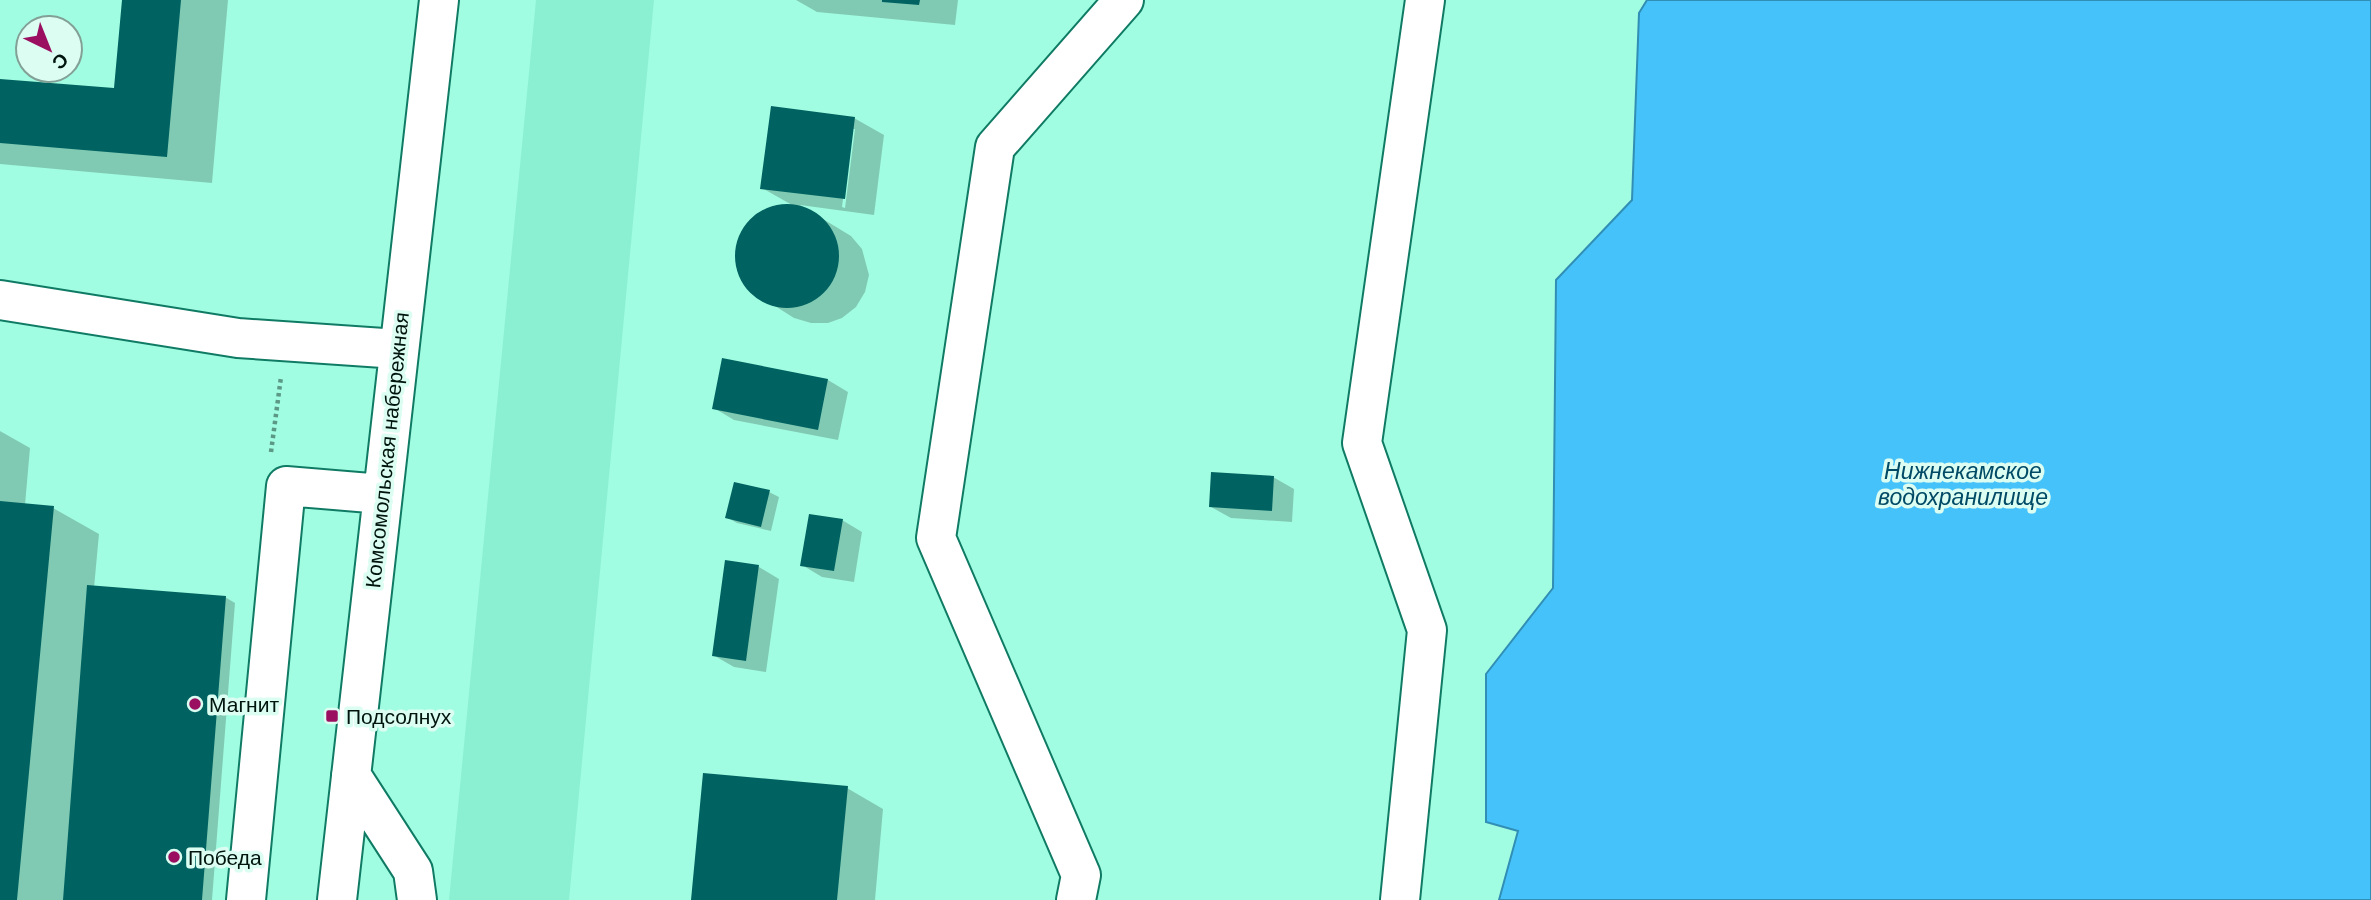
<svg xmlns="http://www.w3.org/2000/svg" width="2371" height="900" viewBox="0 0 2371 900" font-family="Arial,sans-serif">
<rect width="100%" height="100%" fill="#a1fde1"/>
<path fill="#8bf0d2" d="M536 0H654L569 900H449Z"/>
<path fill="#46c2fb" stroke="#318eb4" stroke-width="2" d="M1647 0H2371V900H1499L1518 831 1486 822V674L1553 588 1556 280 1632 200 1639 13Z"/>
<path fill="#0003" fill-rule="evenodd" d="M124 0H228L212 183 0 164V80L116 90Z
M796 0H958L955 25 817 12Z
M854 118 884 135 874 215 800 205 851 236 862 249 869 275 865 292 856 307 842 318 828 323H811L794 318 750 290 741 275 737 258 739 240 745 230 756 216 771 208 792 205 762 188ZM852 129H855L845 208 842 207Z
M828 380 848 392 838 440 734 420 714 408Z
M0 431 30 448 25 505 53 508 99 534 94 588 225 597 235 603 212 900H0Z
M1273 477 1294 489 1292 522 1231 518 1211 507Z
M769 492 779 497 771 531 737 523 728 518Z
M842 520 862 532 854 582 822 577 802 565Z
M759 567 779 579 766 672 734 667 713 655Z
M847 788 883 809 875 900H693Z"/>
<path fill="#006361" d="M122 0H181L167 157 0 143V79L114 88Z
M882 0H920L919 5 882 2Z
M771 106 855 117 845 199 760 189Z
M735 256a52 52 0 1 1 104 0a52 52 0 1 1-104 0Z
M722 358 828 379 818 430 712 409Z
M1211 472 1274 476 1272 511 1209 507Z
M734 482 770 490 761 527 725 518Z
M0 501 54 506 17 900H0Z
M809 514 843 519 834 571 800 566Z
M725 560 759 565 746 661 712 656Z
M87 585 226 596 202 900H63Z
M703 773 848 786 837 900H691Z"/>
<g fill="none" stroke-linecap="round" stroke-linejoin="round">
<defs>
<path id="minor" d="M0 300 238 338 398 349
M351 775 413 871 417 900
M246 900 286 486 382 494
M337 900 439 0
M1076 900 1081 875 936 538 995 147 1124 0
M1400 900 1427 630 1362 443 1425 0"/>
</defs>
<use href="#minor" stroke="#107b64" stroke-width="42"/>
<path stroke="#5b9885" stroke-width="4.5" stroke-dasharray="3.5 3.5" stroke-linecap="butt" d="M271 452 281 377"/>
<use href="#minor" stroke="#fff" stroke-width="38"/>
</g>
<g fill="#9a0f60" stroke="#dbfdf2" stroke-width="2.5">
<circle cx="195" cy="704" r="7"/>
<rect x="325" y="709" width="14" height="14" rx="3.5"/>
<circle cx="174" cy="857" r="7"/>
</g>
<g text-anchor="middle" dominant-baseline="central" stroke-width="7" stroke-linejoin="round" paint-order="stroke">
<g font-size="21" fill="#00140e" stroke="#dbfdf2">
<text transform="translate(387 450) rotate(-84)">Комсомольская набережная</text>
</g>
<g font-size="21" fill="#00140e" stroke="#dbfdf2" text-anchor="start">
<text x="209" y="704">Магнит</text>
<text x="346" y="716">Подсолнух</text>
<text x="188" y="857">Победа</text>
</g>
<g font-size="23" font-style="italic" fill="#004a66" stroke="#dbfdf2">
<text x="1963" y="471">Нижнекамское<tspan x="1963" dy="26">водохранилище</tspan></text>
</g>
</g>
<g transform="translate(49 49) rotate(137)"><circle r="33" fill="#dbfdf2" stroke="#83a097" stroke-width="2"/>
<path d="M0-5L12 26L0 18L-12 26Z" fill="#9a0f60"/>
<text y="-10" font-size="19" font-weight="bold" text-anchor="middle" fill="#00140e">С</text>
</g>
</svg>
